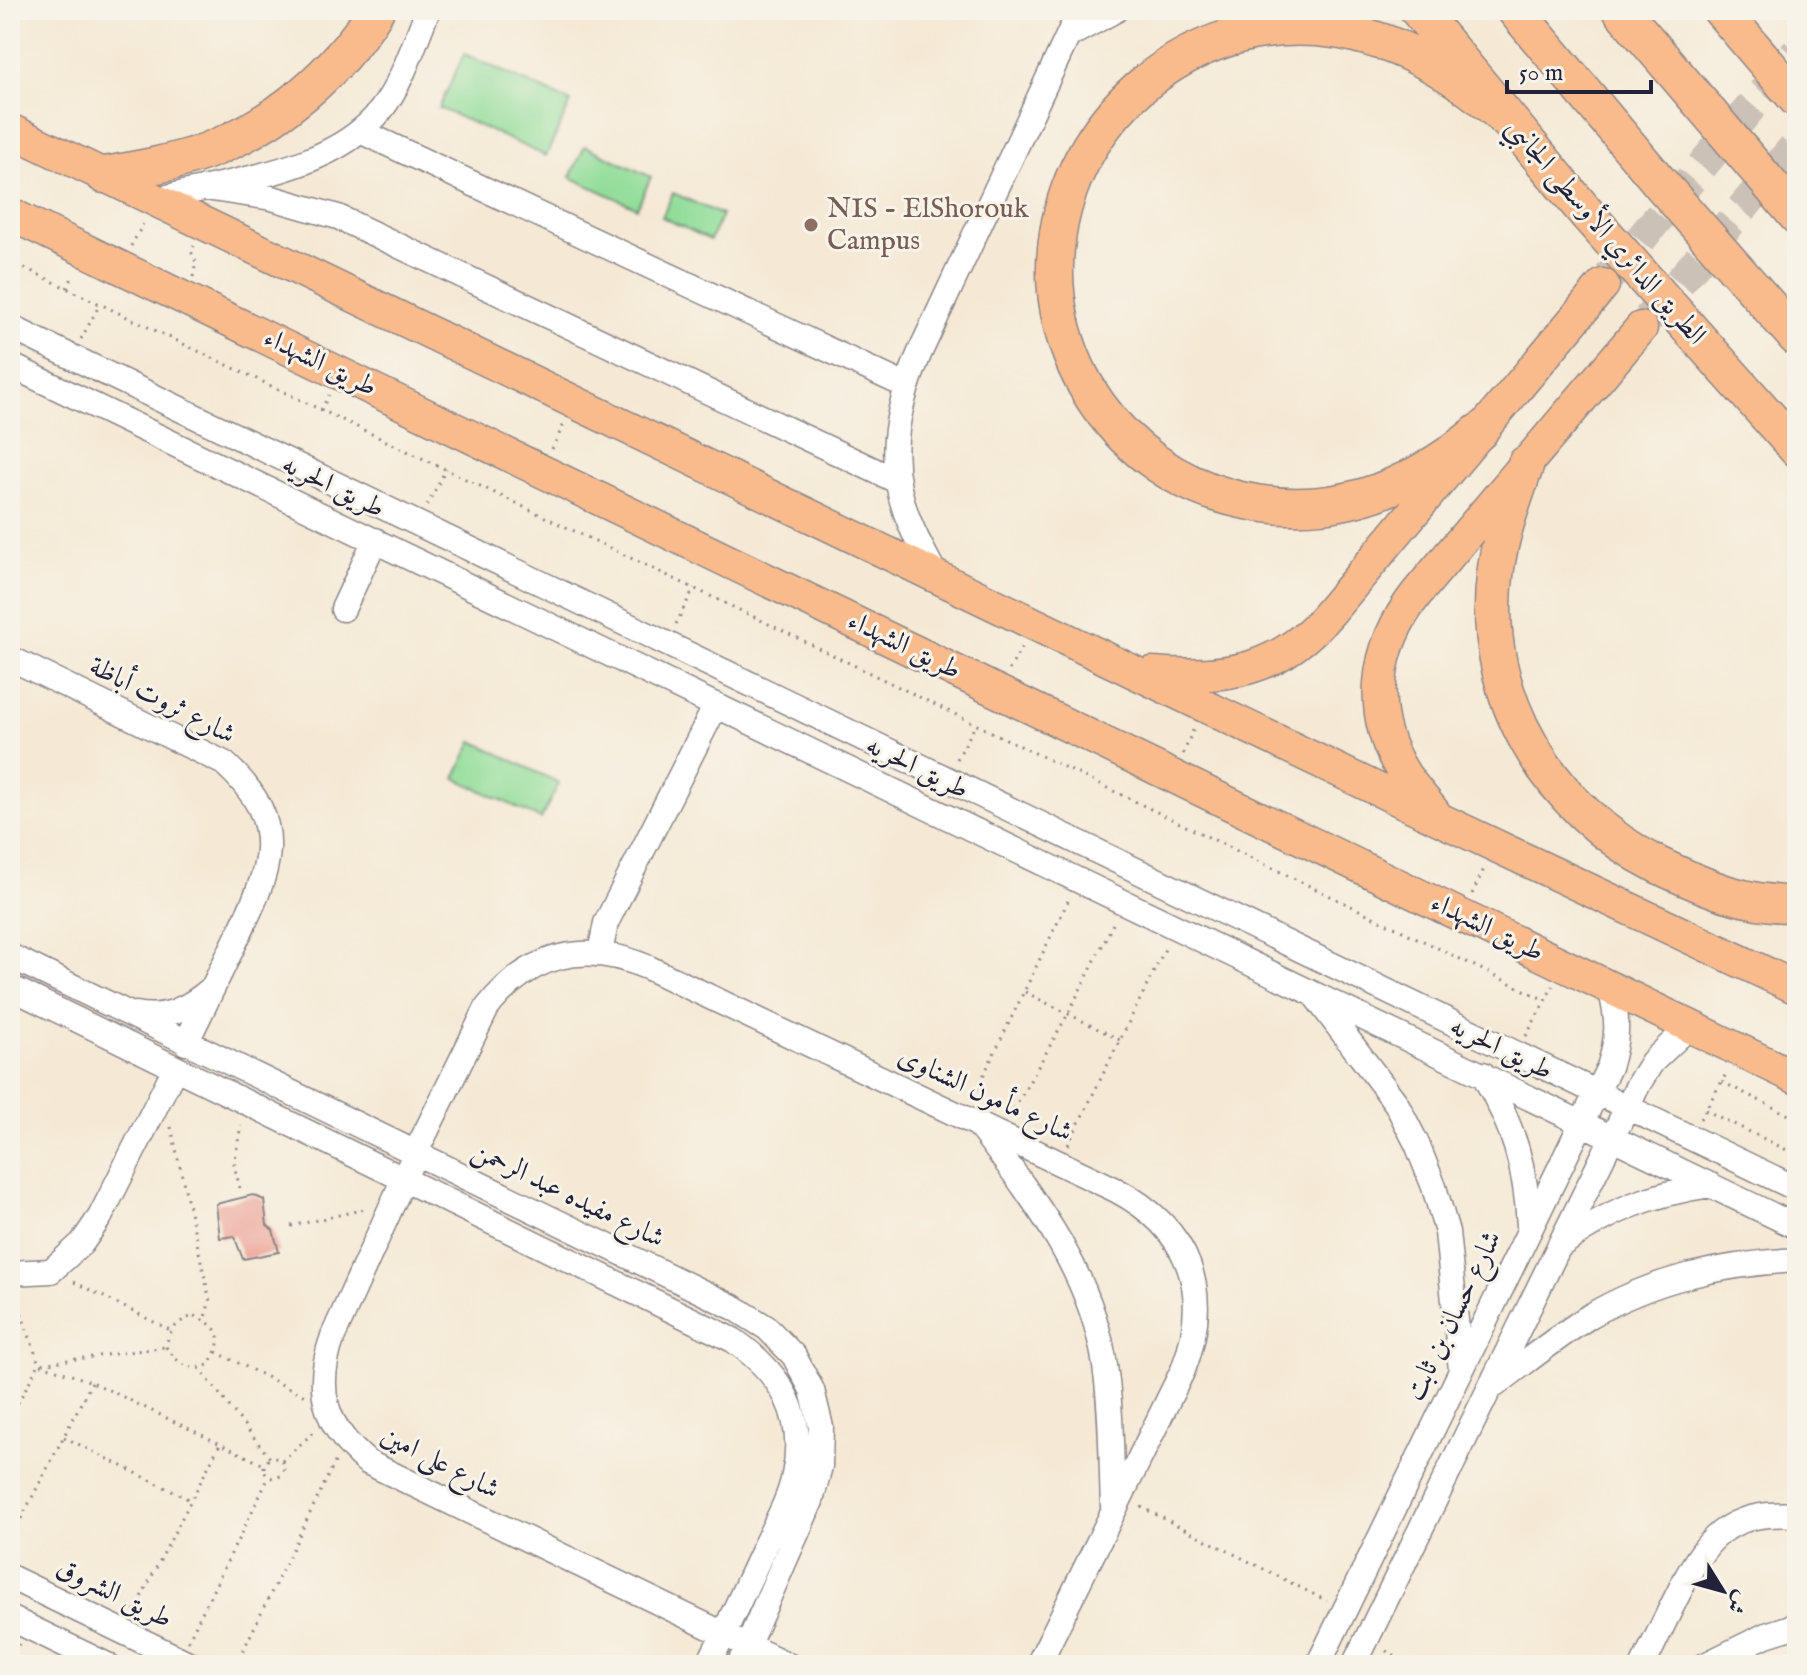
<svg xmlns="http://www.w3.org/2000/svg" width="1807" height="1675" viewBox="0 0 1807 1675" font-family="'IM FELL English',Amiri,serif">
<rect width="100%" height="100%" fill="#f7f3e8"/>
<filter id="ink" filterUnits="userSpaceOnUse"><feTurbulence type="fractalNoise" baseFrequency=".0125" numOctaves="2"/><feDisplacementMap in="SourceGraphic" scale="16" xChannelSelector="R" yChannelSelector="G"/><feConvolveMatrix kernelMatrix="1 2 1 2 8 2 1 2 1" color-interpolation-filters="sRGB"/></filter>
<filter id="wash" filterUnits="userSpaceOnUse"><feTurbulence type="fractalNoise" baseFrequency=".006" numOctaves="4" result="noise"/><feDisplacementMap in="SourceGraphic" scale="32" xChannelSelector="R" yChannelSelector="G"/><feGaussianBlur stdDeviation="1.8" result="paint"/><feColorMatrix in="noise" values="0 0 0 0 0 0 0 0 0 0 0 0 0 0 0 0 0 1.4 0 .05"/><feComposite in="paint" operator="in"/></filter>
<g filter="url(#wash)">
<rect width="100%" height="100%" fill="#f5e9d5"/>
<path fill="#91dd99" stroke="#5a806a" stroke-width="2" d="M464 54 571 102 546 156 439 108Z
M585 146 651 177 637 208 570 177Z
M673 193 722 215 710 240 662 217Z
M473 741 559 783 541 819 455 778Z"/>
<g id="blocks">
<path fill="#eb9689" d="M253 1195 264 1200 267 1225 273 1230 279 1252 243 1259 234 1236 220 1238 216 1204Z"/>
</g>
</g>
<g filter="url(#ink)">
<use href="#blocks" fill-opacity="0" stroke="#8c8688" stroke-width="2"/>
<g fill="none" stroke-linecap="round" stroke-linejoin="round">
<path stroke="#cbc1b6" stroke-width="32" stroke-dasharray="32 16" stroke-linecap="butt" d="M1609 277 1797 52
M1648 319 1797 144"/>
<defs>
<path id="minor" d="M1068 36 1116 10
M360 131 906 386
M205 188 272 198 338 217 897 481
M156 200C227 180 332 173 381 110 403 82 414 43 428 10
M10 327 1797 1189
M10 365 1797 1227
M936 576C928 560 918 543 911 526 884 464 895 412 920 352L1080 10
M343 609 375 540
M10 658 224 763C293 825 269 872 234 944 218 977 202 1010 186 1043
M600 953 606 923 716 705
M10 956 735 1308 767 1328 794 1356 812 1390 821 1427 820 1466 811 1501 739 1665
M10 987 733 1340C781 1373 807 1415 794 1475 789 1502 772 1529 761 1554 744 1591 727 1628 708 1665
M1316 997 1396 1103 1417 1144 1434 1187 1447 1232 1461 1370
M136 1014C165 1020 189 1008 211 989
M1483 1074C1513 1126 1526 1166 1529 1226
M979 1126C1034 1199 1092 1273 1105 1366 1112 1413 1111 1460 1113 1507
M1561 1245C1610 1210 1651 1194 1711 1185
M10 1273 51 1271 82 1243 100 1217 175 1068
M1495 1385C1526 1362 1557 1337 1590 1316 1654 1278 1724 1264 1797 1260
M10 1577 192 1665
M10 1618 107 1665
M788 1665 367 1462C324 1426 314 1389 333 1336L415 1154 487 1008C530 953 586 940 649 968L1116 1190C1190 1229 1213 1292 1183 1370L1038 1665
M1318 1665 1609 1067C1619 1036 1618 1019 1610 987
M1354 1665 1639 1083 1652 1062 1690 1026
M1643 1665C1654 1643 1665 1620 1676 1598 1705 1539 1726 1510 1797 1515
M1705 1665 1766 1635 1797 1625"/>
<path id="major" d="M10 130 1439 819 1797 988
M10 214 1797 1078
M1152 673C1227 679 1279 672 1330 612L1603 285
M1435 814C1425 800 1413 788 1404 774 1366 714 1374 648 1417 593L1641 328"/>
<path id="highway" d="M1418 10 1587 214 1797 449
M1515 10 1661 184 1797 338
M1621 10 1797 216
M1721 10 1797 99
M104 175C139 169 174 163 207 151 277 124 337 73 376 10
M1480 431C1406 493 1324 523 1229 497 1176 483 1129 449 1098 405 1063 355 1048 293 1058 233 1078 110 1191 19 1316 28 1390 33 1462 75 1513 126
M1526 464C1513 501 1499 537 1495 576 1480 698 1551 811 1658 865 1704 887 1745 905 1797 904"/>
</defs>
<use href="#minor" stroke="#8c8688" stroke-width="27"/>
<use href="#major" stroke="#8c8688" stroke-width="35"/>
<use href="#highway" stroke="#8c8688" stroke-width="39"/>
<path stroke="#8c8688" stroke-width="3" stroke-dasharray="2 6" stroke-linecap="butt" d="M131 246 143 224
M10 261 754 617 1545 1000
M193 277 196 262 191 251 194 246
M67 288 74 274
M81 339 100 304
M321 410 329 395
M552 449 564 424
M427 505 446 469
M676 624 694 588
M1009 670 1023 646
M1183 754 1194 728
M957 759 976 724
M1472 894 1484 869
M1025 992 1120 1040
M1526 1036 1553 986
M1722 1082 1797 1119
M973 1097 1069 899
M1705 1110 1797 1155
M1010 1116 1068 1014 1114 922
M1700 1119 1726 1074
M171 1127 210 1301 204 1320
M1068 1145 1166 947
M240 1188 234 1165 241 1125
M291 1226 365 1209
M74 1282 170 1330
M16 1298 39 1364 92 1382 264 1465
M10 1309 15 1298
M194 1316C223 1327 224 1341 208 1365 188 1372 178 1363 166 1347 169 1330 177 1321 194 1316Z
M216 1352 305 1396
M199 1368 270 1458
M10 1417 39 1364 166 1347
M64 1437 192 1501
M264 1468a10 10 0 1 1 20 0a10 10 0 1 1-20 0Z
M282 1461 315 1431
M1141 1507 1327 1601
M10 1540 92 1382
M134 1611 220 1444
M188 1641 269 1477
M1386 1651 1415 1665
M10 1659 19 1644
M236 1665 336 1460"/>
<use href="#minor" stroke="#fff" stroke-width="24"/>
<use href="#major" stroke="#fabb8c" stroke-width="32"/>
<use href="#highway" stroke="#fabb8c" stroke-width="36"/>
</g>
</g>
<circle fill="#8d6e63" stroke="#f7f3e8" stroke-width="3" cx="811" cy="225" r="8"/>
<g text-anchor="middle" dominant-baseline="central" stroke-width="6" stroke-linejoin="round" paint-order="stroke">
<g font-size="28" fill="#785e54" stroke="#f7f3e8" text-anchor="start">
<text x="827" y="209">NIS - ElShorouk<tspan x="827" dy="32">Campus</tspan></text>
</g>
<g font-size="28" fill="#22223b" stroke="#f7f3e8">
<text transform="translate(1605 232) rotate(49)">الطريق الدائري الأوسطى الجانبي</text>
<text transform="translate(320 363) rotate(26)">طريق الشهداء</text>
<text transform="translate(333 487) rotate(26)">طريق الحريه</text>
<text transform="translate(904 646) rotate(26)">طريق الشهداء</text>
<text transform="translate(162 701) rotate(27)">شارع ثروت أباظة</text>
<text transform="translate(917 768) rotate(26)">طريق الحريه</text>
<text transform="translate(1487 928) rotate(26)">طريق الشهداء</text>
<text transform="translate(1501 1049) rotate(26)">طريق الحريه</text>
<text transform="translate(985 1095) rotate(25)">شارع مأمون الشناوى</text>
<text transform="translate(568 1195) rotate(26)">شارع مفيده عبد الرحمن</text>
<text transform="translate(1454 1316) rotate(-64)">شارع حسان بن ثابت</text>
<text transform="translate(440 1463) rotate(27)">شارع على امين</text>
<text transform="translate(114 1594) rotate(26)">طريق الشروق</text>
</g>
</g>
<rect width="1807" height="1675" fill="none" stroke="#f7f3e8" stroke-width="40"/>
<g transform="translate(1723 1591) rotate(127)" stroke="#f7f3e8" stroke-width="6" paint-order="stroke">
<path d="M0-6L14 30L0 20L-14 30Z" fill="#22223b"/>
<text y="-12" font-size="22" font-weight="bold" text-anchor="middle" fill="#22223b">ش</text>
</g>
<path d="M1507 80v12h144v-12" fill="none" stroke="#22223b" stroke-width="4"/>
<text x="1519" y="80" font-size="24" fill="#22223b" stroke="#f7f3e8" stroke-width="6" paint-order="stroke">50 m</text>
</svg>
